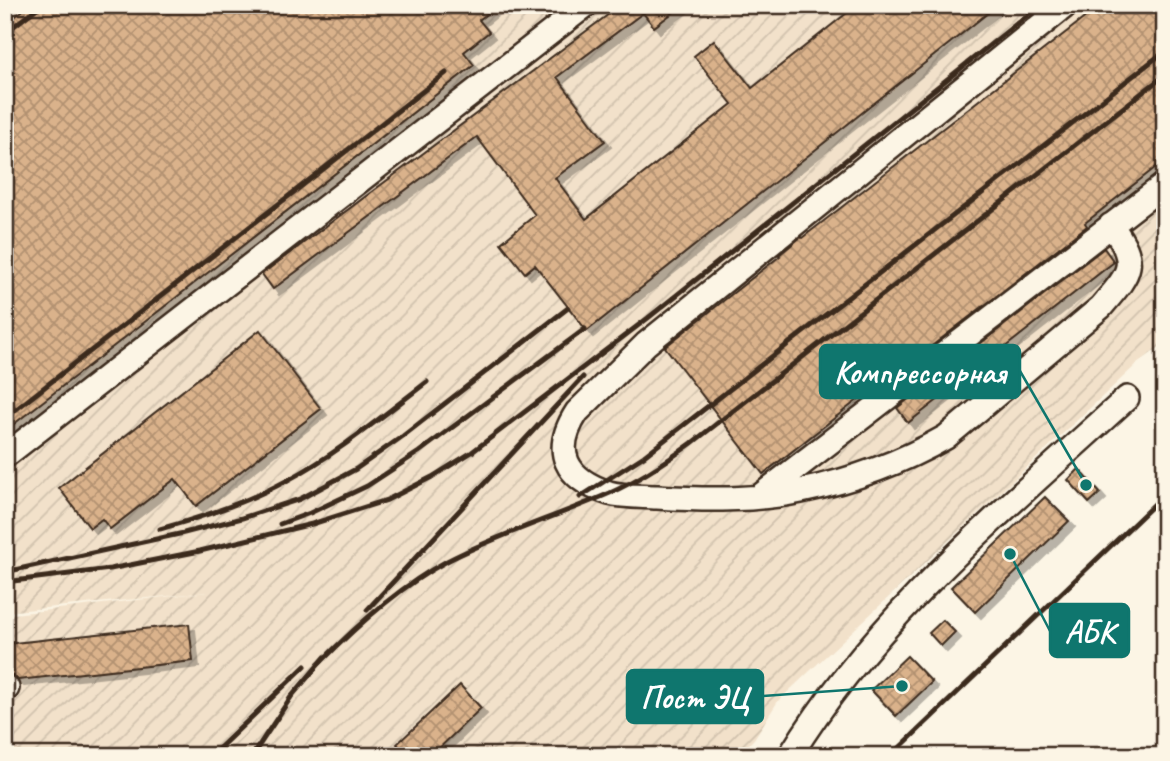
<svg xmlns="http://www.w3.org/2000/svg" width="1170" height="761" viewBox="0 0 1170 761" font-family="Caveat,sans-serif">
<defs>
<pattern id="industrial-furrows" width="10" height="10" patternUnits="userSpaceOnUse" patternTransform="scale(1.75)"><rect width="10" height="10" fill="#f2e1ca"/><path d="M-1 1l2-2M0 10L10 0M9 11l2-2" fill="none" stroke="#d0c1ad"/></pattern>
<pattern id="building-cross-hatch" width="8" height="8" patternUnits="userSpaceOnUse" patternTransform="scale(1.75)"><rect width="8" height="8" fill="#dab28b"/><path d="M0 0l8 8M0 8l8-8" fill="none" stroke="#b29171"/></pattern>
<filter id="shadow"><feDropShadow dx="6" dy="6" stdDeviation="0" flood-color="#0004"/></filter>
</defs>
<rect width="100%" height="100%" fill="#fcf5e5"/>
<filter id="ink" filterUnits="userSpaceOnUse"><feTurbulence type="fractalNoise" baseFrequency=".0143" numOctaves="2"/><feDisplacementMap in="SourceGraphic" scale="14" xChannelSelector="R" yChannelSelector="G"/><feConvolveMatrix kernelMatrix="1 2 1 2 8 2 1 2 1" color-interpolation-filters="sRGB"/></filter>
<g filter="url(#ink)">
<path fill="url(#industrial-furrows)" d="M5 5H1165V343L1137 364 778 701 754 739 737 756H5V615L208 592 5 612Z"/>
<path fill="url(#building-cross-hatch)" stroke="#3b2a1e" stroke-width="2" filter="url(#shadow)" d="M30 5H498L479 20 489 32 464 52 474 65 5 431V24Z
M621 5H683L654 27 643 13 557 77 605 141 555 178 586 219 732 104 694 56 714 40 752 88 857 5H998L587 331 535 265 525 273 501 243 535 215 477 137 273 289 262 274Z
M1101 5H1165V160L1085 223 1087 226 880 386 878 384 763 474 665 347 780 256 779 255 801 237 802 238Z
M1104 248 1114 262 908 423 897 408Z
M260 330 321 409 196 506 175 479 110 529 102 519 90 528 59 488Z
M1079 469 1100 493 1089 503 1068 480Z
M1045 497 1069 521 975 612 951 587Z
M943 620 955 632 941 646 929 633Z
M189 624 193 661 18 680 13 675 5 673V644Z
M907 656 932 682 896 716 871 690Z
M460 685 481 708 431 756H408L397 744Z"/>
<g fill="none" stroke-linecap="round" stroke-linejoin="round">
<defs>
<path id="minor" d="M1066 5 646 344 577 412C551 452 566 479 609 493 624 497 642 496 657 497 705 500 754 501 801 491 854 480 899 464 946 437L1101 307C1130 273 1140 264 1111 225
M5 456 586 5
M760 496 1165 184
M5 687 7 688
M790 756C876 615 1007 508 1127 398"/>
</defs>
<use href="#minor" stroke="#3b2a1e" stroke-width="28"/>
<use href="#minor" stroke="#fcf5e5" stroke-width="23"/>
<path stroke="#3b2a1e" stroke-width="5" d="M5 33 41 5
M5 418 446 73
M580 497 644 456 1165 51
M280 524 310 513 367 486 419 452 585 329
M160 529C203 517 246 503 286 481 337 454 381 417 427 382
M5 572 184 533 242 518 300 499 356 469 403 436 568 308
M5 582 110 569 200 551 312 524 387 500 432 477 472 452 648 318 1040 5
M367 610 583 377
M318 665C356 626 399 587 447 561 499 534 556 517 610 493 639 480 666 462 692 443L1165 75
M211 756 305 666
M252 756 291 697 325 657
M891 756 1165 494"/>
</g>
</g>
<path fill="none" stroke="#0f766e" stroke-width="2.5" d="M1086 485L1020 371M1010 554L1050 631M902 686L763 696"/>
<g fill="#0f766e" stroke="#fcf5e5" stroke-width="2.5">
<circle cx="1086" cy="485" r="7"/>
<circle cx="1010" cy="554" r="7"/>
<circle cx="902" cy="686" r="7"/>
</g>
<g fill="#0f766e" stroke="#0f766e" stroke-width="2.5">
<rect x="820" y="345" width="200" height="53" rx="7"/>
<rect x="1050" y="604" width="79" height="53" rx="7"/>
<rect x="627" y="670" width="136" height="53" rx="7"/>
</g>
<g font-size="32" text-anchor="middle" font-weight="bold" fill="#fff">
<text x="920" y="383">Компрессорная</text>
<text x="1090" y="642">АБК</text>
<text x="695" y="708">Пост ЭЦ</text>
</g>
<rect width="1170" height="761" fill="none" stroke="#fcf5e5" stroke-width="28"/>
<rect x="14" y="14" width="1142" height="733" fill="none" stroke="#3b2a1e" stroke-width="2.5" filter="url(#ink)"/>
</svg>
